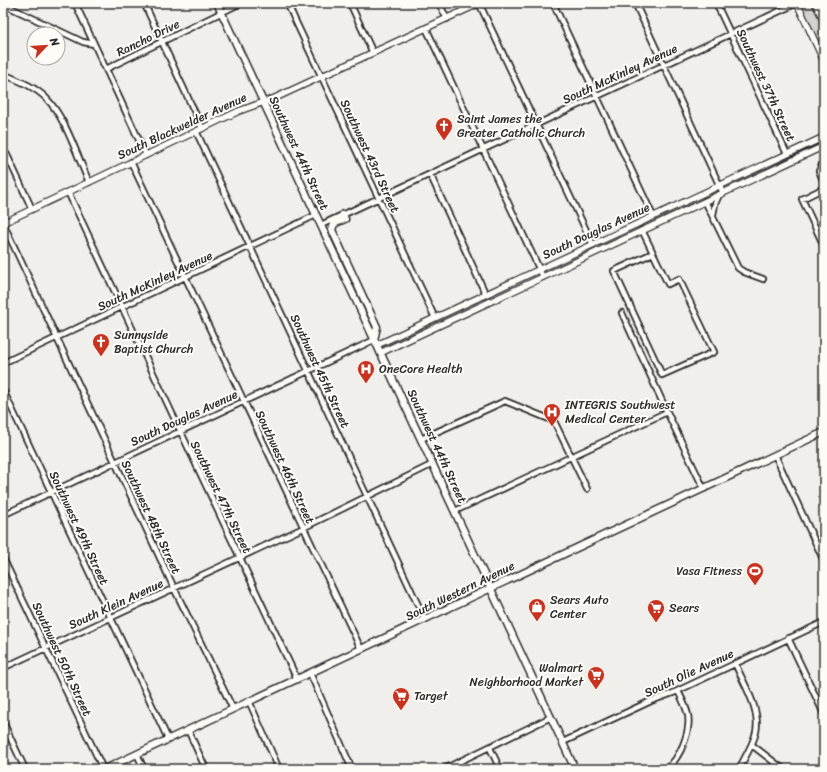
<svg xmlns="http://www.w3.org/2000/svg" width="827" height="772" viewBox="0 0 827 772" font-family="Sriracha,sans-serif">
<rect width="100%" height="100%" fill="#f0efeb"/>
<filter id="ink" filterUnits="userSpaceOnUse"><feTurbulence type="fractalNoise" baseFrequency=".025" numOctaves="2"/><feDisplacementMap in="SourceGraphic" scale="8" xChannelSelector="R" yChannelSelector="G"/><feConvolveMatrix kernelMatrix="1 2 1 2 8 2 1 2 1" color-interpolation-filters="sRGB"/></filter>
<g filter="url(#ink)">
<path fill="#d3d2cf" stroke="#7f7e7d" d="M802 3H813L824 27V56L801 7Z"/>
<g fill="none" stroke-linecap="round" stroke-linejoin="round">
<defs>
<path id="minor" d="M75 3 146 155
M144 3 202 128
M287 3 435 318
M350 3 373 53
M439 3 447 19
M479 3 593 245
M553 3 653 216
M635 3 723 193
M716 3 787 154
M3 4 83 42 94 44
M426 28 543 277
M106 69 241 3
M3 74C17 80 34 86 46 98 66 118 77 156 89 182
M196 131 425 620
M3 150 7 155 32 209
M131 162 361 649
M823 163 819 171 824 182
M430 174 486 295
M824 188 802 199 824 246
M68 192 297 679
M705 201 738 268 744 272 763 279
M713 215 715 204 719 195
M3 223 174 588 233 709
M321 225 797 3
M642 230 668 284 679 279 714 352 662 375 614 271 653 253
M622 313 667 412
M3 363 316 215
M3 390 168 739
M421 439 505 401 554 421 587 489
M775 455 824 561
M455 511 667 412 704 489
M3 515 374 340
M3 558 103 769
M788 638 824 714
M735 663C743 683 761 709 756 732 753 745 745 757 739 769
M3 668 303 528 433 464
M310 673 352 769
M249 701 279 769
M3 722 25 769
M188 730 206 769
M563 742 651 701 673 693 824 622
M752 745 783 769
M490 748 500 769
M137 754 144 769
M444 769 551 717
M666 769C680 759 691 731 688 715 686 706 682 699 678 691"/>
<path id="tertiary" d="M797 3 824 61
M815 3 824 21
M3 223 239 111 275 98 480 3
M377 345 824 137
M380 353 824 146"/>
<path id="secondary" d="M217 3 575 769
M343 214 345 219 334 224 332 230 377 327 374 340
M105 769 824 432"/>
</defs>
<use href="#minor" stroke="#2b2b2b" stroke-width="8"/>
<use href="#tertiary" stroke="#2b2b2b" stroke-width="8"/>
<use href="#secondary" stroke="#2b2b2b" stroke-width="9"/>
<use href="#minor" stroke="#fdfcf7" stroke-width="4.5"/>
<use href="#tertiary" stroke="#fdfcf7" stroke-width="5.5"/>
<use href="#secondary" stroke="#fdfcf7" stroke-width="6"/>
</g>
</g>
<defs>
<symbol id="church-pin" viewBox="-11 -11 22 30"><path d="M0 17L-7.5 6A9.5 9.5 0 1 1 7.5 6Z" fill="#c8321e" stroke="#fdfcf7"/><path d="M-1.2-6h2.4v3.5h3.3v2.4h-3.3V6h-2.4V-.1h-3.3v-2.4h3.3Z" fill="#fff"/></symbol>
<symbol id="hospital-pin" viewBox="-11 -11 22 30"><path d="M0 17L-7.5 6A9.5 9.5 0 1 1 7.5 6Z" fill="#c8321e" stroke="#fdfcf7"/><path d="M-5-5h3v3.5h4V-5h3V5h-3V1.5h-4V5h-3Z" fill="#fff"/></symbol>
<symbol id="stadium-pin" viewBox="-11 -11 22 30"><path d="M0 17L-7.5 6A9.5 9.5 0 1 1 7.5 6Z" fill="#c8321e" stroke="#fdfcf7"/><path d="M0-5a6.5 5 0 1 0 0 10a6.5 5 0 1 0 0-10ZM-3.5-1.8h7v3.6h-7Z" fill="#fff"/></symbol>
<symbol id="shop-pin" viewBox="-11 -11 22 30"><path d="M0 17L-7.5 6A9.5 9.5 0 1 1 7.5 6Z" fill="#c8321e" stroke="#fdfcf7"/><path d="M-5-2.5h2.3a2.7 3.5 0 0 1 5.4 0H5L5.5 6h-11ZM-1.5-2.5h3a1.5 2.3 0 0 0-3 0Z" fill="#fff"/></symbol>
<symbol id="supermarket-pin" viewBox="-11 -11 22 30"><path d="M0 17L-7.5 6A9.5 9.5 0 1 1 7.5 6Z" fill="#c8321e" stroke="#fdfcf7"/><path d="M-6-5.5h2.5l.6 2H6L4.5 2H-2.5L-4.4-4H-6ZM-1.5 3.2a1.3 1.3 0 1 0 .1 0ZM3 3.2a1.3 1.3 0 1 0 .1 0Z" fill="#fff"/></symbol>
</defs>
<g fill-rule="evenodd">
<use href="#church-pin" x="434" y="116" width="20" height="27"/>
<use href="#church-pin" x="91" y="332" width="20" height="27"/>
<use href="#hospital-pin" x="356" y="359" width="20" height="27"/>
<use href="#hospital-pin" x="542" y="402" width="20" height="27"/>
<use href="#stadium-pin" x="745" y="561" width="20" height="27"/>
<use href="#shop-pin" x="527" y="597" width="20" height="27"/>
<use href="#supermarket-pin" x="646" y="598" width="20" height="27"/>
<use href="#supermarket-pin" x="586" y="665" width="20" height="27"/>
<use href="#supermarket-pin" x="391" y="686" width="20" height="27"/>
</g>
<g text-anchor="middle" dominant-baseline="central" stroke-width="4" stroke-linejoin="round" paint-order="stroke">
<g font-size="12" fill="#2b2b2b" stroke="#fdfcf7">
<text transform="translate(148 38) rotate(-26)">Rancho Drive</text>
<text transform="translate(620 74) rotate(-25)">South McKinley Avenue</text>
<text transform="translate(766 85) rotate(65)">Southwest 37th Street</text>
<text transform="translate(182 126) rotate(-25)">South Blackwelder Avenue</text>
<text transform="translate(299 153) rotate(65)">Southwest 44th Street</text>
<text transform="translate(370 156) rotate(65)">Southwest 43rd Street</text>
<text transform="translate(596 231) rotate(-25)">South Douglas Avenue</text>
<text transform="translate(155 281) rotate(-25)">South McKinley Avenue</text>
<text transform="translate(320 371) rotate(65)">Southwest 45th Street</text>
<text transform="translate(184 418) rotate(-25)">South Douglas Avenue</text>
<text transform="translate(437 446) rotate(65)">Southwest 44th Street</text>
<text transform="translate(285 467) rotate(65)">Southwest 46th Street</text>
<text transform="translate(221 497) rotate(64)">Southwest 47th Street</text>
<text transform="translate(151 517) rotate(65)">Southwest 48th Street</text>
<text transform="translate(79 528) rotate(65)">Southwest 49th Street</text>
<text transform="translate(460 591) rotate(-26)">South Western Avenue</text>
<text transform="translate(116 604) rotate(-25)">South Klein Avenue</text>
<text transform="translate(62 659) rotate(65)">Southwest 50th Street</text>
<text transform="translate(689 673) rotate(-25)">South Olie Avenue</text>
</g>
<g font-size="12" fill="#2b2b2b" stroke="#fdfcf7" text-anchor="start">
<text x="457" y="119">Saint James the<tspan x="457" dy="14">Greater Catholic Church</tspan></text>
<text x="114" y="335">Sunnyside<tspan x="114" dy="14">Baptist Church</tspan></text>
<text x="379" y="369">OneCore Health</text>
<text x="565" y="405">INTEGRIS Southwest<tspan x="565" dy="14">Medical Center</tspan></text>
<text x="742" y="571" text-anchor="end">Vasa Fitness</text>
<text x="550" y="600">Sears Auto<tspan x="550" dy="14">Center</tspan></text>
<text x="669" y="608">Sears</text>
<text x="583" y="668" text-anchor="end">Walmart<tspan x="583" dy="14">Neighborhood Market</tspan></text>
<text x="414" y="696">Target</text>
</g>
</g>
<rect width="827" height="772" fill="none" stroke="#fdfcf7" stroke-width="16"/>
<rect x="8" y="8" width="811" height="756" fill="none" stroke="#2b2b2b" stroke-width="1.5" filter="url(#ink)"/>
<g transform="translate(46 46) rotate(65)"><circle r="19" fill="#fdfcf7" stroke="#a9a8a5"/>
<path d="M0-3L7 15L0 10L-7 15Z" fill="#c8321e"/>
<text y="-6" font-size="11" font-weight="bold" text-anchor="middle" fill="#2b2b2b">N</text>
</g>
</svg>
